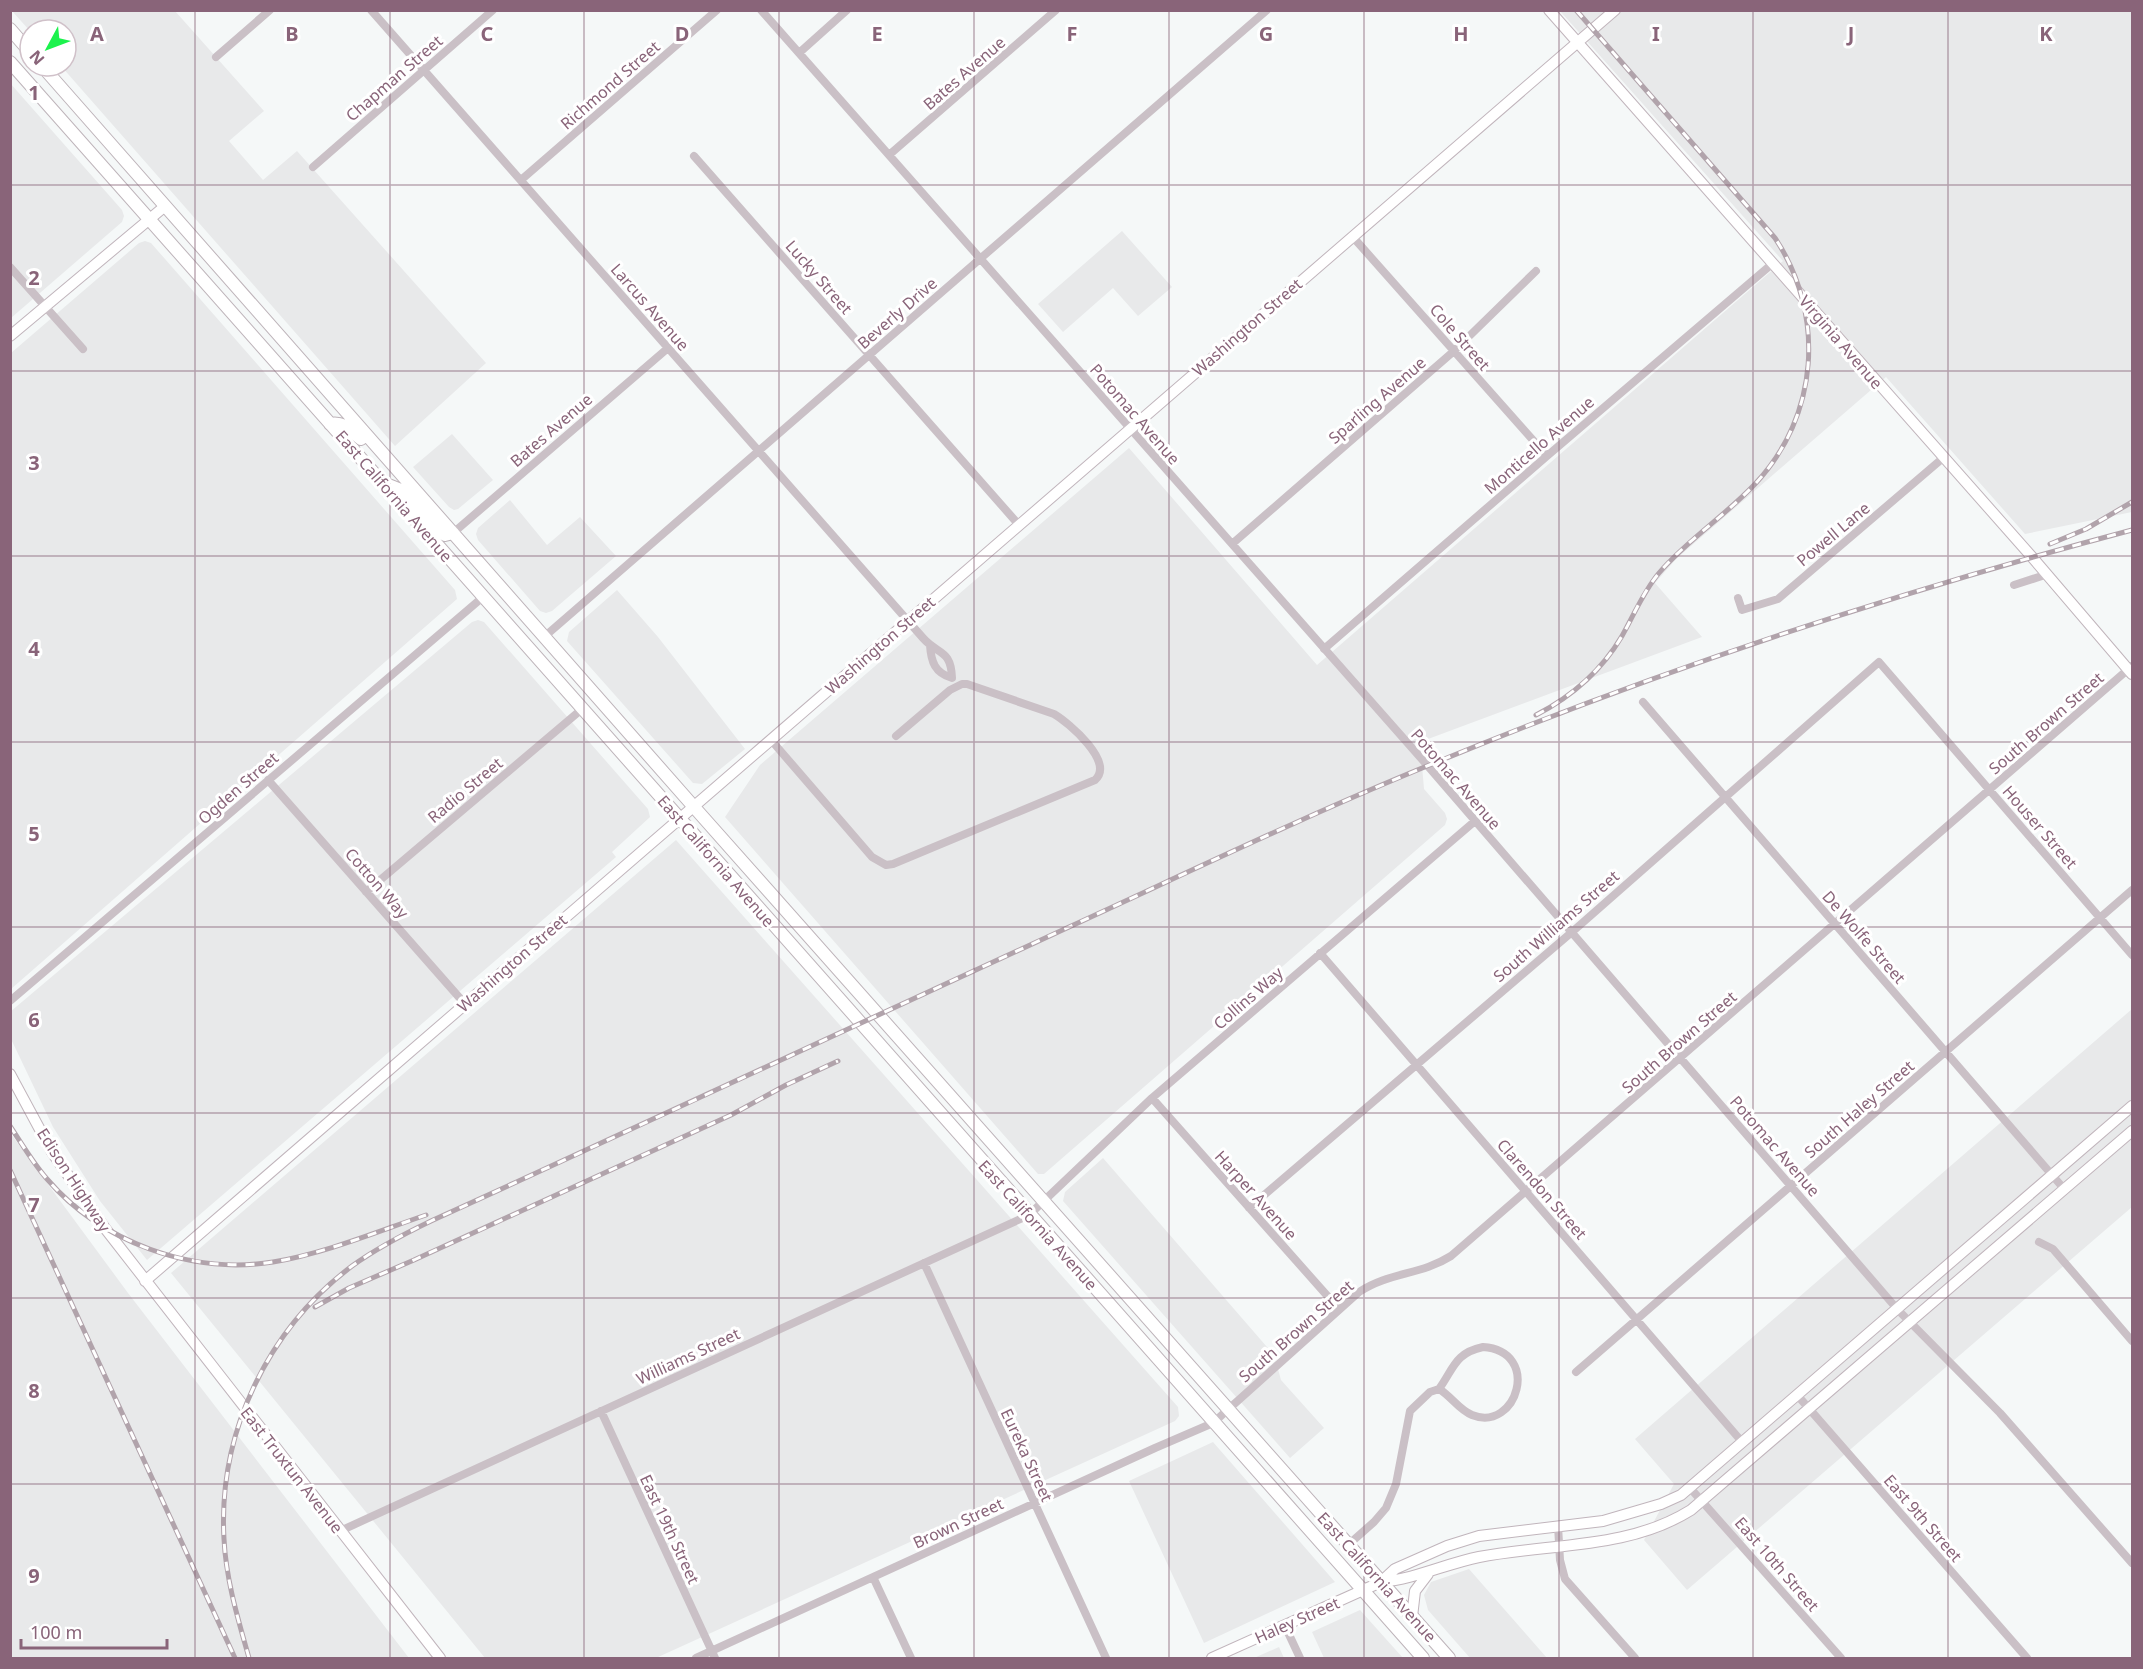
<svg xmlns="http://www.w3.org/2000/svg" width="2143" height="1669" viewBox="0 0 2143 1669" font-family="'Noto Sans',sans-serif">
<rect width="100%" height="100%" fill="#f5f8f8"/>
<path fill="#e8e9ea" d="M12 11H175L264 111 229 141 263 180 297 151 486 363 395 446 61 66H66V30L30 31Z
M1560 11H2132V512L2025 534 1886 377 1676 559 1655 583 1702 637 1420 742 1424 789 1445 813 1447 819 1445 825 1044 1174H1038L725 817 760 765 1129 448 1317 665 1783 261Z
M10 83 122 210 124 216 122 222 11 318Z
M1122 231 1172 287 1138 316 1113 288 1063 332 1038 304Z
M145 241 151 243 455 590 457 599 11 989V353L139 243Z
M452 434 493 480 458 509 454 510 449 507 413 467Z
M510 500 547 545 580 517 616 556 552 611 546 613 540 611 478 540 476 534 478 528Z
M617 590 658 637 745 749 702 784 693 783 567 641 569 632Z
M478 620 484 622 648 809 650 817 612 852 616 857 147 1260 100 1201 53 1127 11 1039 10 1012 472 622Z
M676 840 1178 1407 1179 1416 1175 1421 656 1658H485L171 1273Z
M2132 1009V1207L1687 1590 1644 1540 1674 1484 1635 1439Z
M11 1134 128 1293 409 1658H11Z
M1103 1158 1274 1355 1281 1380 1324 1428 1290 1458 1063 1201 1065 1192Z
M1213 1442 1335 1582 1204 1643 1129 1481Z
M1469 1569 1547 1658H1470L1428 1610 1424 1595 1431 1582Z
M1360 1610 1403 1658H1324L1312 1632Z
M1279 1647 1284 1658H1254Z"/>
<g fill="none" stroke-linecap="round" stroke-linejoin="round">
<defs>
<path id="secondary" d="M1549 10 2032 557 2132 674
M10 336 164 207
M10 1074 52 1152 104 1227 440 1658
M145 1281 1615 10
M1381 1582 1395 1569 1447 1546 1479 1536 1603 1521 1661 1504 1681 1495 2132 1106
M1412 1617 1415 1591 1428 1574
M1212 1658 1381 1582C1415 1579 1445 1564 1479 1557 1550 1543 1627 1550 1691 1510L2132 1131"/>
<path id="primary" d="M10 29 30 52
M10 62 1423 1658
M42 66 694 807 1449 1658
M330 424C344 421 351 431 361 439
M386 484 401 490 436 529 445 535 453 533"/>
</defs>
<use href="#secondary" stroke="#c1b5bc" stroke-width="12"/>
<use href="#primary" stroke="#beb4ba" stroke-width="14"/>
<path stroke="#cac0c6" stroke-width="8" d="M371 10 923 638C938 655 951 649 952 678 935 673 931 662 930 645
M761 10 1427 765 1898 1310 2000 1413 2132 1563
M799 53 847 10
M216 57 270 10
M889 155 1056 10
M694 156 1019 525
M313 167 493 10
M521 180 717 10
M1352 236 1547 456
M10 267 83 349
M453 533 668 348
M1232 544 1454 351 1536 271
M2014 585 2048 574
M1738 598 1742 610 1778 599 1943 458
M544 637 1267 10
M1324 649 1547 456 1772 264
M1643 702 2065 1190
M771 740 872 857 886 865 893 864 1095 780C1115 762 1069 723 1054 714L967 684H962L950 690 896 736
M268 780 465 1004
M366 892 582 709
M1320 953 1743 1443
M10 1001 483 597
M1152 1098 1339 1309
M1249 1208 1572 932 1879 662 2132 955
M2039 1242 2053 1249 2132 1341
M924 1263 1106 1658
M1483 1347C1542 1351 1517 1433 1472 1415 1459 1410 1451 1396 1439 1389 1454 1368 1455 1353 1483 1347Z
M1576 1372 2132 890
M1798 1396 2027 1658
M601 1411 715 1658
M1691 1489 1841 1658
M1558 1526 1560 1560 1565 1579 1635 1658
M340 1531 1029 1215 1152 1098 1475 821
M1348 1545 1374 1522 1386 1508 1396 1484 1410 1411 1430 1392 1439 1389
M873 1577 911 1658
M1285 1626 1300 1658
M696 1658 1155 1448 1213 1423 1359 1292C1389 1272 1421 1275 1451 1256L2132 666"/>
<use href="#secondary" stroke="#fff" stroke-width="10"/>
<use href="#primary" stroke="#fff" stroke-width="12"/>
<defs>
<path id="rail" d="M2050 544 2086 529 2132 502
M1536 715C1571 697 1602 670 1622 636 1634 615 1643 592 1659 573 1687 540 1725 516 1755 484 1819 416 1826 315 1775 238L1576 10
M10 1126C22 1144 33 1163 47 1179 101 1242 191 1275 273 1262 326 1253 376 1232 426 1215
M10 1170 235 1658
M315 1307 349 1288 414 1260 731 1115 786 1085 838 1061
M249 1658C238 1619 226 1580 224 1539 218 1433 267 1330 352 1266 377 1248 404 1234 431 1221 644 1124 856 1025 1069 927 1189 872 1309 814 1432 764 1660 670 1894 593 2132 530"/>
</defs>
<use href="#rail" stroke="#b1a3ab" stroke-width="5"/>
<use href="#rail" stroke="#fff" stroke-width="3" stroke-dasharray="9" stroke-linecap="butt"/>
</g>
<path fill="none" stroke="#896479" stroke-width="1.5" stroke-opacity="0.55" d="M195 10V1658M390 10V1658M584 10V1658M779 10V1658M974 10V1658M1169 10V1658M1364 10V1658M1559 10V1658M1753 10V1658M1948 10V1658M10 185H2132M10 371H2132M10 556H2132M10 742H2132M10 927H2132M10 1113H2132M10 1298H2132M10 1484H2132"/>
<g text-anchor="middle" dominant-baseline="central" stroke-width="6" stroke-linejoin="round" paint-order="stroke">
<g font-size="16" fill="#896479" stroke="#fff">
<text transform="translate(964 73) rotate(-41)">Bates Avenue</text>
<text transform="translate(394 78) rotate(-41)">Chapman Street</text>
<text transform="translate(610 85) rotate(-41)">Richmond Street</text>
<text transform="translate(819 277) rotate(49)">Lucky Street</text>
<text transform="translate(650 307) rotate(49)">Larcus Avenue</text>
<text transform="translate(897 313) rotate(-41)">Beverly Drive</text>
<text transform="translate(1247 327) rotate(-41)">Washington Street</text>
<text transform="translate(1460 337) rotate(49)">Cole Street</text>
<text transform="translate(1841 342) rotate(49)">Virginia Avenue</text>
<text transform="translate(1377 400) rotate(-41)">Sparling Avenue</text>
<text transform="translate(1135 414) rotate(49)">Potomac Avenue</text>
<text transform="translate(551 430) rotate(-41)">Bates Avenue</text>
<text transform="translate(1539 445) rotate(-41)">Monticello Avenue</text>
<text transform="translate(394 496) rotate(49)">East California Avenue</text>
<text transform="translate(1833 534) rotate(-40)">Powell Lane</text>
<text transform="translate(880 645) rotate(-41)">Washington Street</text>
<text transform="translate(2046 723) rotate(-41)">South Brown Street</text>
<text transform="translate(1456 779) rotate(49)">Potomac Avenue</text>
<text transform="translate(238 788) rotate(-41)">Ogden Street</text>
<text transform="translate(465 790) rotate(-40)">Radio Street</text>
<text transform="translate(2040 827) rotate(49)">Houser Street</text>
<text transform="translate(716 861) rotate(49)">East California Avenue</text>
<text transform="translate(377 883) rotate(49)">Cotton Way</text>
<text transform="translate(1556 926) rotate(-41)">South Williams Street</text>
<text transform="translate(1864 937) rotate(49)">De Wolfe Street</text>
<text transform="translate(512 963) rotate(-41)">Washington Street</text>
<text transform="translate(1248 998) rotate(-41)">Collins Way</text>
<text transform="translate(1679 1042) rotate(-41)">South Brown Street</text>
<text transform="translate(1859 1109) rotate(-41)">South Haley Street</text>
<text transform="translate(1775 1146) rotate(49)">Potomac Avenue</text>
<text transform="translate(74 1180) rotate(57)">Edison Highway</text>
<text transform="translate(1542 1189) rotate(49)">Clarendon Street</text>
<text transform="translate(1256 1195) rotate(48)">Harper Avenue</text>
<text transform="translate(1038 1225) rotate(48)">East California Avenue</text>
<text transform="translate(1296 1331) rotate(-41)">South Brown Street</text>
<text transform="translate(688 1356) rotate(-25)">Williams Street</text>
<text transform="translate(1027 1455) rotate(65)">Eureka Street</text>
<text transform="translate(292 1470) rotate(52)">East Truxtun Avenue</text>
<text transform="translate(1923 1518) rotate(49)">East 9th Street</text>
<text transform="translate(958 1523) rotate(-25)">Brown Street</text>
<text transform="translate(670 1529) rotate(65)">East 19th Street</text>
<text transform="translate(1777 1564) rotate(49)">East 10th Street</text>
<text transform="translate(1377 1577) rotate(48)">East California Avenue</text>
<text transform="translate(1297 1620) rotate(-24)">Haley Street</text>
</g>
</g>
<g font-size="20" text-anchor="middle" font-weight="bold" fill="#896479" stroke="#fff" stroke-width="6" stroke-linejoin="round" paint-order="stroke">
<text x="97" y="41">A</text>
<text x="292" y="41">B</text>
<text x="487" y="41">C</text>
<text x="682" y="41">D</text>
<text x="877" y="41">E</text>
<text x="1072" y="41">F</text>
<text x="1266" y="41">G</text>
<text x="1461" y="41">H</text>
<text x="1656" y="41">I</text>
<text x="1851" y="41">J</text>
<text x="2046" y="41">K</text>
<text x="34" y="100">1</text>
<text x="34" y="285">2</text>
<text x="34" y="470">3</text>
<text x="34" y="656">4</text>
<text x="34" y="841">5</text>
<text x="34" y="1027">6</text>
<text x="34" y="1212">7</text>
<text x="34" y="1398">8</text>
<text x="34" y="1583">9</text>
</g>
<rect width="2143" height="1669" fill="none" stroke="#896479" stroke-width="24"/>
<g transform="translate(48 48) rotate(229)"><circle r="28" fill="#ffffff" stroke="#d0c1c9" stroke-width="1.5"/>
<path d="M0-4.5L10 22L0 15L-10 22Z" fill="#1cf24d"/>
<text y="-9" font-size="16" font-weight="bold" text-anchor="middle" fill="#896479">N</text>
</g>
<path d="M21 1639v9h146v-9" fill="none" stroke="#896479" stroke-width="3"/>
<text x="30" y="1639" font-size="18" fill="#896479" stroke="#ffffff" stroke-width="4.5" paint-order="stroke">100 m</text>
</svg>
